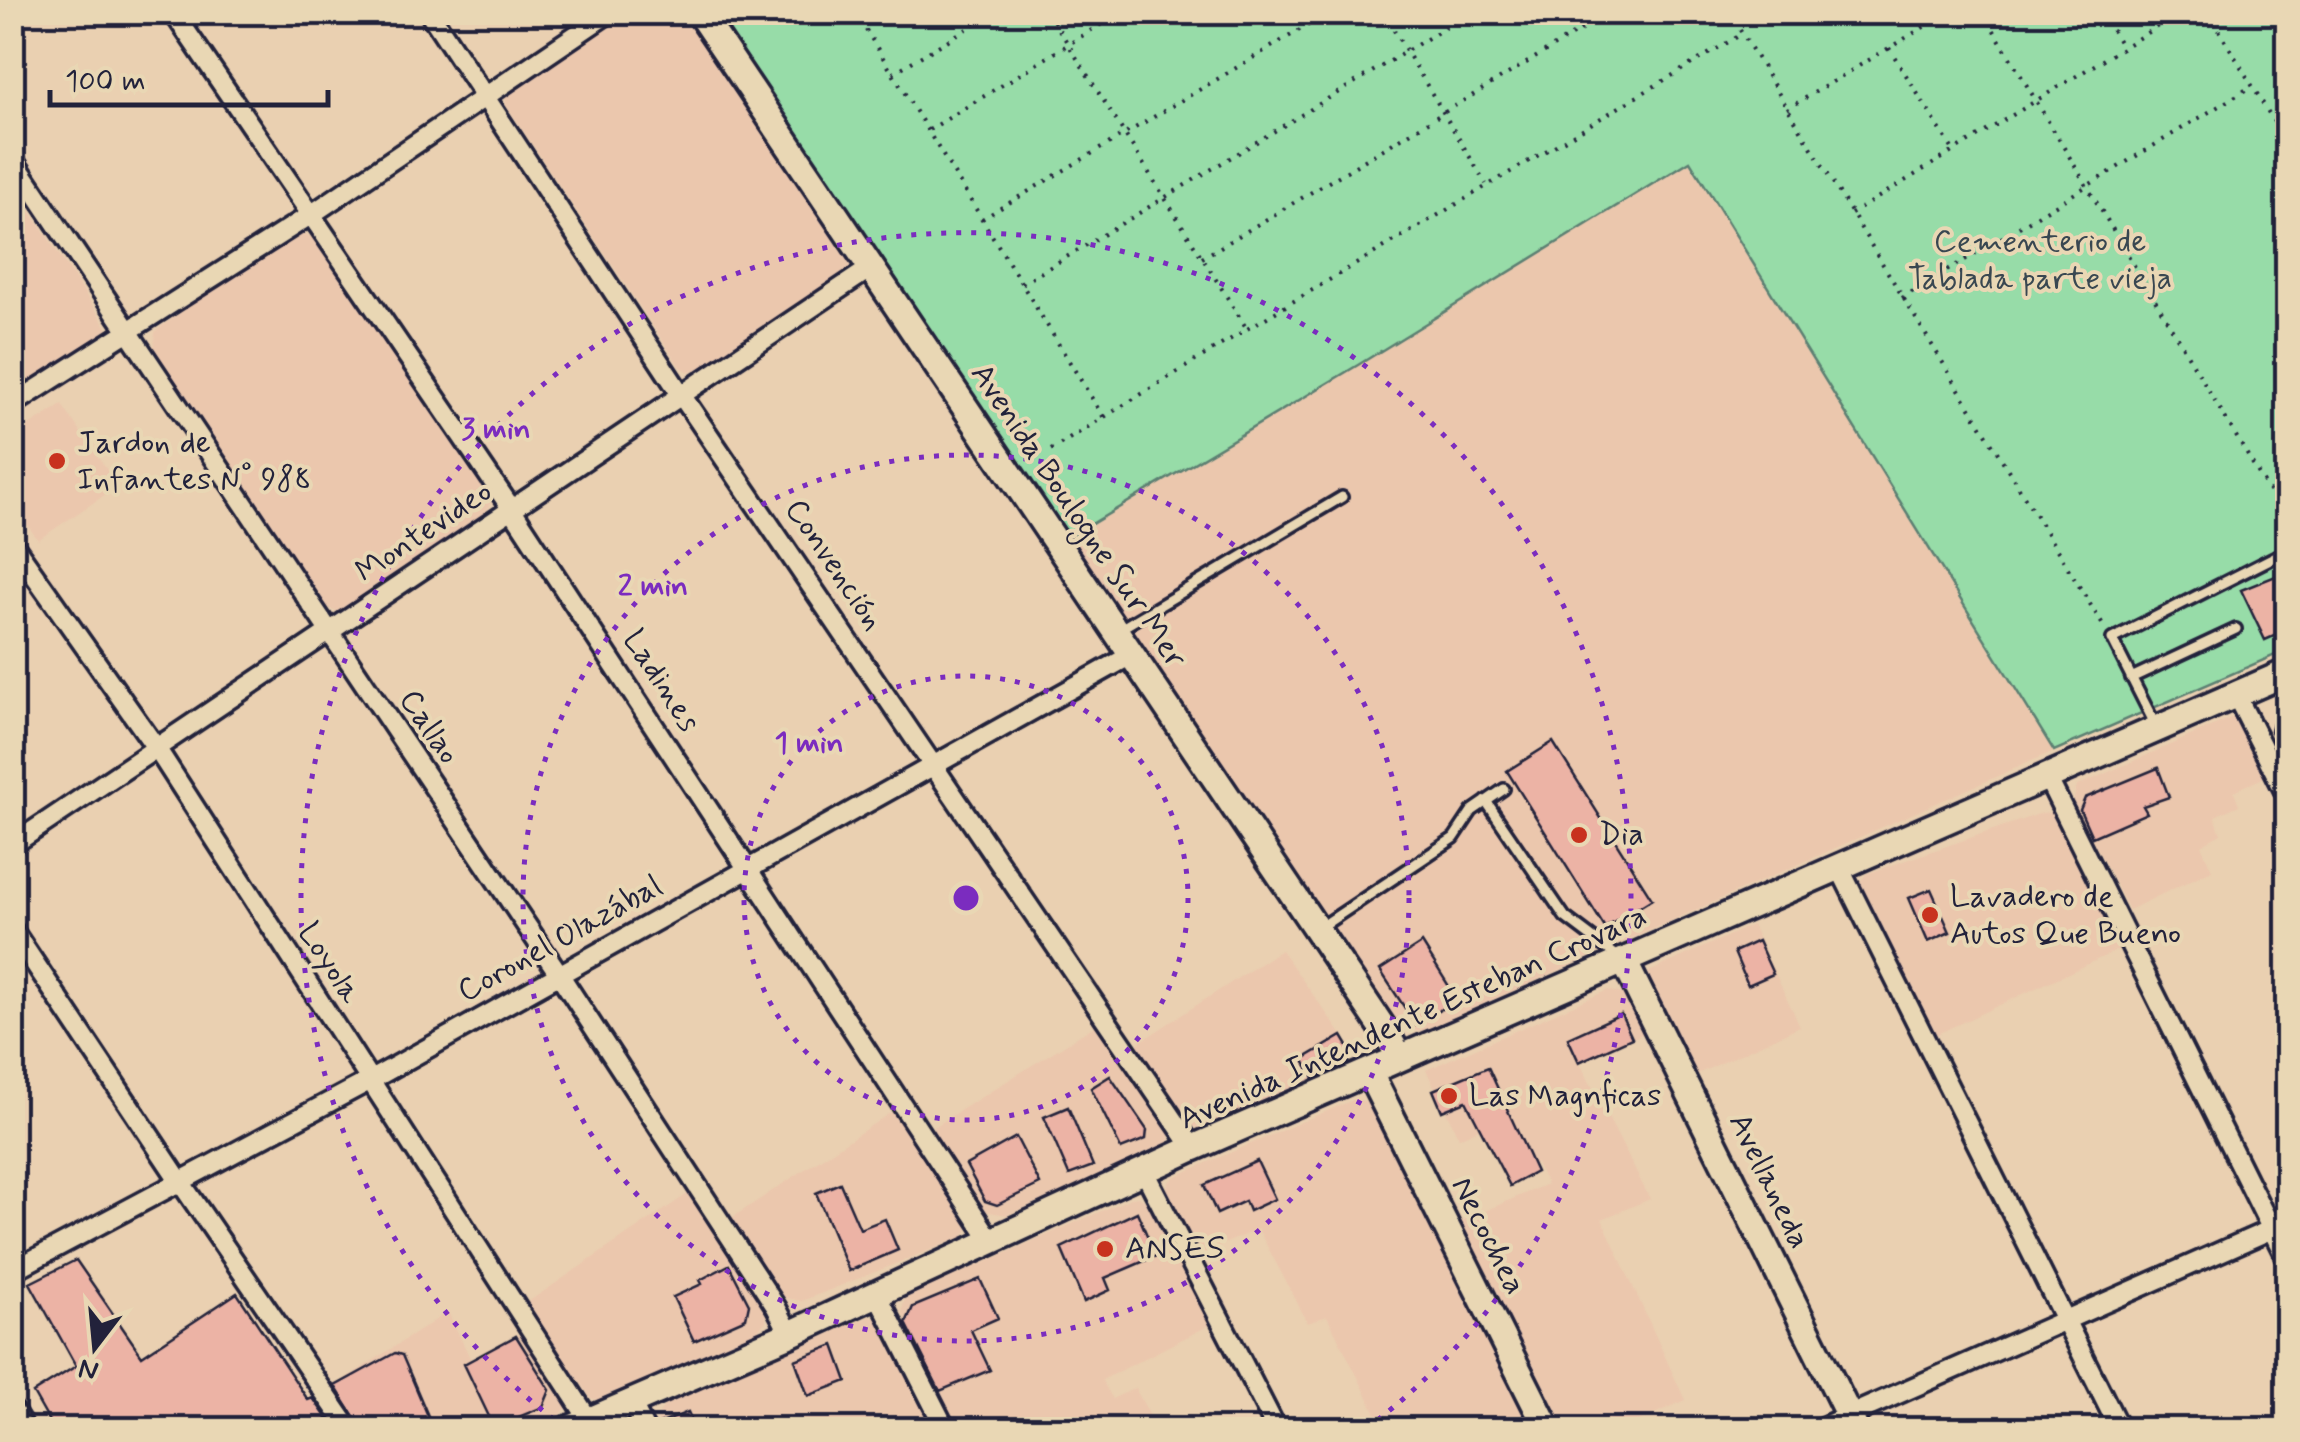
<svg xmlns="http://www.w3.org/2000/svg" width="2300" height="1442" viewBox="0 0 2300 1442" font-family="Mynerve,sans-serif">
<rect width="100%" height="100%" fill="#ead0b1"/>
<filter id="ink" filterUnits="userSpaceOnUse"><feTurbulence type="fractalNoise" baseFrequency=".01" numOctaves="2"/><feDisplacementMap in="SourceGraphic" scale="20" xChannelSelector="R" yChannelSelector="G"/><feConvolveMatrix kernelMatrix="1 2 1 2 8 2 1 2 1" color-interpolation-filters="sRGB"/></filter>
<g filter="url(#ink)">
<path fill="#ebc7ad" d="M620 13H687L850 257 852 267 846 274 702 369 690 372 680 367 506 105 505 96 510 90Z
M1690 160 2054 751 1423 1031 1407 1030 1398 1023 1306 893 1068 538 1358 365Z
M12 183 108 329 13 391H12Z
M290 234H306L319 242 487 490 491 502 485 514 346 610 334 611 326 606 154 349 155 332 162 326Z
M62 405 118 486 38 540 13 505V436Z
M2238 717 2274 773 2234 791 2239 805 2215 816 2221 834 2201 845 2212 870 2129 910 2073 802 2077 786 2231 718Z
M2051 812 2059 818 2120 949 1935 1035 1859 889 1860 882 1866 874 2042 813Z
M1752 925 1800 1026 1693 1076 1647 981 1649 972Z
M1281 950 1352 1049 1346 1067 1212 1130 1192 1126 1134 1046Z
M1608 990 1626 995 1644 1033 1580 1063 1650 1199 1602 1219 1685 1400 1621 1429H1559L1455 1224 1547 1184 1536 1163 1509 1175 1485 1126 1459 1138 1426 1070Z
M1096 1025 1169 1132V1147L1007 1215 983 1211 926 1132Z
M1355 1099 1370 1103 1374 1108 1534 1429H1384L1327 1316 1308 1323 1258 1229 1194 1257 1166 1197 1168 1183 1174 1177Z
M896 1109 969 1220 968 1230 963 1237 802 1301 783 1297 775 1292 727 1221Z
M689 1193 766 1306V1321L753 1336 601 1401 591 1398 525 1304Z
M1139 1197 1152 1206 1210 1325 1102 1380 1112 1399 1135 1388 1157 1429 959 1430 902 1312 904 1301 913 1294 1131 1198Z
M448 1312 471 1360 527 1330 567 1393V1406L561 1415 528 1429H357L329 1389Z
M868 1317H877L884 1322 939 1429 662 1430 657 1419 665 1403Z"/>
<path fill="#97dca8" stroke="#5c7f72" stroke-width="2.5" d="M716 13H2287V650L2054 751 1690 161 1358 365 1068 538Z"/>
<path fill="#ecb3a5" stroke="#22223b" stroke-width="2.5" d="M2288 571V630L2265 640 2241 590Z
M2288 690V763L2271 731 2281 693Z
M1553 742 1652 899 1605 928 1507 771Z
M2158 768 2169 797 2143 806 2147 813 2092 837 2080 810 2085 798Z
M1931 889 1950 932 1928 942 1909 898Z
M1758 941 1773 974 1748 985 1734 952Z
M1422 943 1457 999 1416 1025 1380 970Z
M1621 1014 1632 1038 1579 1062 1568 1038Z
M1342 1036 1351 1051 1349 1062 1314 1078 1303 1059Z
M1488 1067 1536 1172 1510 1186 1466 1101 1442 1111 1433 1090Z
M1110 1076 1147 1130 1146 1139 1121 1149 1091 1088Z
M1068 1107 1093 1166 1069 1175 1044 1117Z
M1016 1137 1040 1184 997 1205 985 1201 966 1165Z
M1257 1161 1275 1199 1249 1211 1245 1201 1217 1214 1204 1185Z
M840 1183 860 1229 885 1219 898 1250 849 1271 816 1193Z
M1137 1212 1156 1256 1105 1278 1110 1290 1084 1302 1061 1248Z
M76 1260 142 1356 237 1293 308 1400 313 1398 335 1430H54L33 1393 76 1366 30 1283Z
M729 1265 749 1304 746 1318 694 1341 673 1297 702 1284 700 1280Z
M980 1279 998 1318 971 1330 990 1370 940 1391 906 1323 913 1307Z
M516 1336 550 1390 543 1407 494 1427 464 1364Z
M834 1345 847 1381 808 1396 795 1360Z
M395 1353 402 1355 434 1430H362L335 1386Z
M688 1412 696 1430H657V1425Z"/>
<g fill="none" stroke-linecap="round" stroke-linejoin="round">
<defs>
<path id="lane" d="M12 338V346
M1120 629 1342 497
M2131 678 2236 629
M2157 728 2112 639 2288 550
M1486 801 1565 917 1618 957
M1318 929 1454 838 1472 811 1504 789"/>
<path id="street" d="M173 12 511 508 990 1239
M429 12 682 396 1193 1148
M12 158 559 974 776 1307 790 1334
M12 405 312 214 610 12
M12 543 157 749 589 1420
M2236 695 2288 798
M2047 777 2288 1262
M12 845 869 269
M1839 867 2120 1430
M12 929 179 1180 350 1430
M1144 1171 1277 1430
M12 1271 369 1081 1133 654
M876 1292 946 1430
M632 1404 645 1430
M12 1409 25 1430
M1816 1430 2288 1222"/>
<path id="secondary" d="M699 12 1385 1031 1400 1058
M1624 961 1856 1430
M1369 1072 1548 1430
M567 1430 790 1334 1193 1148 2288 672"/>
</defs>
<use href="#lane" stroke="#22223b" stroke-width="16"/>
<use href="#street" stroke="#22223b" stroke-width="25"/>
<use href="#secondary" stroke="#22223b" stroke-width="32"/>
<path stroke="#22223b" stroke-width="4" stroke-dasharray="2.5 8" stroke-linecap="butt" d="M855 12 1104 418
M1048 12 1247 329
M1383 12 1486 184
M1729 12 2104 627
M1983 12 2288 523
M2101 12 2122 47
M2208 12 2288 145
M1889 48 1953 150
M893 73 995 12
M1787 109 1949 12
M929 130 1121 12
M1851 214 2181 12
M982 219 1330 12
M1202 258 1611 12
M1022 284 1471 12
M1902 298 2252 86
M1051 450 1247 329 1742 34"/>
<use href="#lane" stroke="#e9d7b4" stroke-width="9"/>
<use href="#street" stroke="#e9d7b4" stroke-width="18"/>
<use href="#secondary" stroke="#e9d7b4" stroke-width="25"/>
</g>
</g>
<g fill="none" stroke="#7b2cbf" stroke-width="5" stroke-dasharray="5 10">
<circle cx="966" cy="898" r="222"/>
<circle cx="966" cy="898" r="443"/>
<path d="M566 1429A665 665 0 1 1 1366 1429"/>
</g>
<g fill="#c8321e" stroke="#e9d7b4" stroke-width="4">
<circle cx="57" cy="461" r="10"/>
<circle cx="1579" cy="835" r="10"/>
<circle cx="1930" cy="915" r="10"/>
<circle cx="1449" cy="1096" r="10"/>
<circle cx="1105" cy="1249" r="10"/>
</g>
<g text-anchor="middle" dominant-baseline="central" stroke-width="8" stroke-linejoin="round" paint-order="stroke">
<g font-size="32" fill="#394751" stroke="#e9d7b4">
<text x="2040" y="242">Cementerio de<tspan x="2040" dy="37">Tablada parte vieja</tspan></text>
</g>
<g font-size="32" fill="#22223b" stroke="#e9d7b4" text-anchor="start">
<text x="77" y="443">Jardon de<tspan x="77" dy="37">Infantes N° 988</tspan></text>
<text x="1599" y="835">Dia</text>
<text x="1950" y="897">Lavadero de<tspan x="1950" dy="37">Autos Que Bueno</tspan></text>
<text x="1469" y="1096">Las Magnficas</text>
<text x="1125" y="1249">ANSES</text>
</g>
<g font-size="32" fill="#22223b" stroke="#e9d7b4">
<text transform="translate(1078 516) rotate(56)">Avenida Boulogne Sur Mer</text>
<text transform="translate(424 532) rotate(-34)">Montevideo</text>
<text transform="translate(834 565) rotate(56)">Convención</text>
<text transform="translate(661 681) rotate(57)">Ladines</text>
<text transform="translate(429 727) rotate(56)">Callao</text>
<text transform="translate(560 939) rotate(-29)">Coronel Olazábal</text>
<text transform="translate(329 963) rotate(57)">Loyola</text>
<text transform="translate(1413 1018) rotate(-24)">Avenida Intendente Esteban Crovara</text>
<text transform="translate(1769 1181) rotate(64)">Avellaneda</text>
<text transform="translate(1488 1236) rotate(63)">Necochea</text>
</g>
</g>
<circle cx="966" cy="898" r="15" fill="#7b2cbf" stroke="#e9d7b4" stroke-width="5"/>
<g font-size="30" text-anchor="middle" font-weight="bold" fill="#7b2cbf" stroke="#e9d7b4" stroke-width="8" stroke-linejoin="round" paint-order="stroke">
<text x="496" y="438">3 min</text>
<text x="653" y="595">2 min</text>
<text x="809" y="752">1 min</text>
</g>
<rect width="2300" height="1442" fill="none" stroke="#e9d7b4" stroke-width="50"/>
<rect x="25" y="25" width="2250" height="1392" fill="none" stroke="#22223b" stroke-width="4" filter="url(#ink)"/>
<g transform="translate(95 1347) rotate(196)" stroke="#e9d7b4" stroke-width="8" paint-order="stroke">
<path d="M0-8L18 38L0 25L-18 38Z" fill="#22223b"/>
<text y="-15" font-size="28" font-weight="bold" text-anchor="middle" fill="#22223b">N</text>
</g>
<path d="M50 90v15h278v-15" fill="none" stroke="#22223b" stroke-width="5"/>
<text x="65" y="90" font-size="30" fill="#22223b" stroke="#e9d7b4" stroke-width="8" paint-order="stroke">100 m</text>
</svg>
